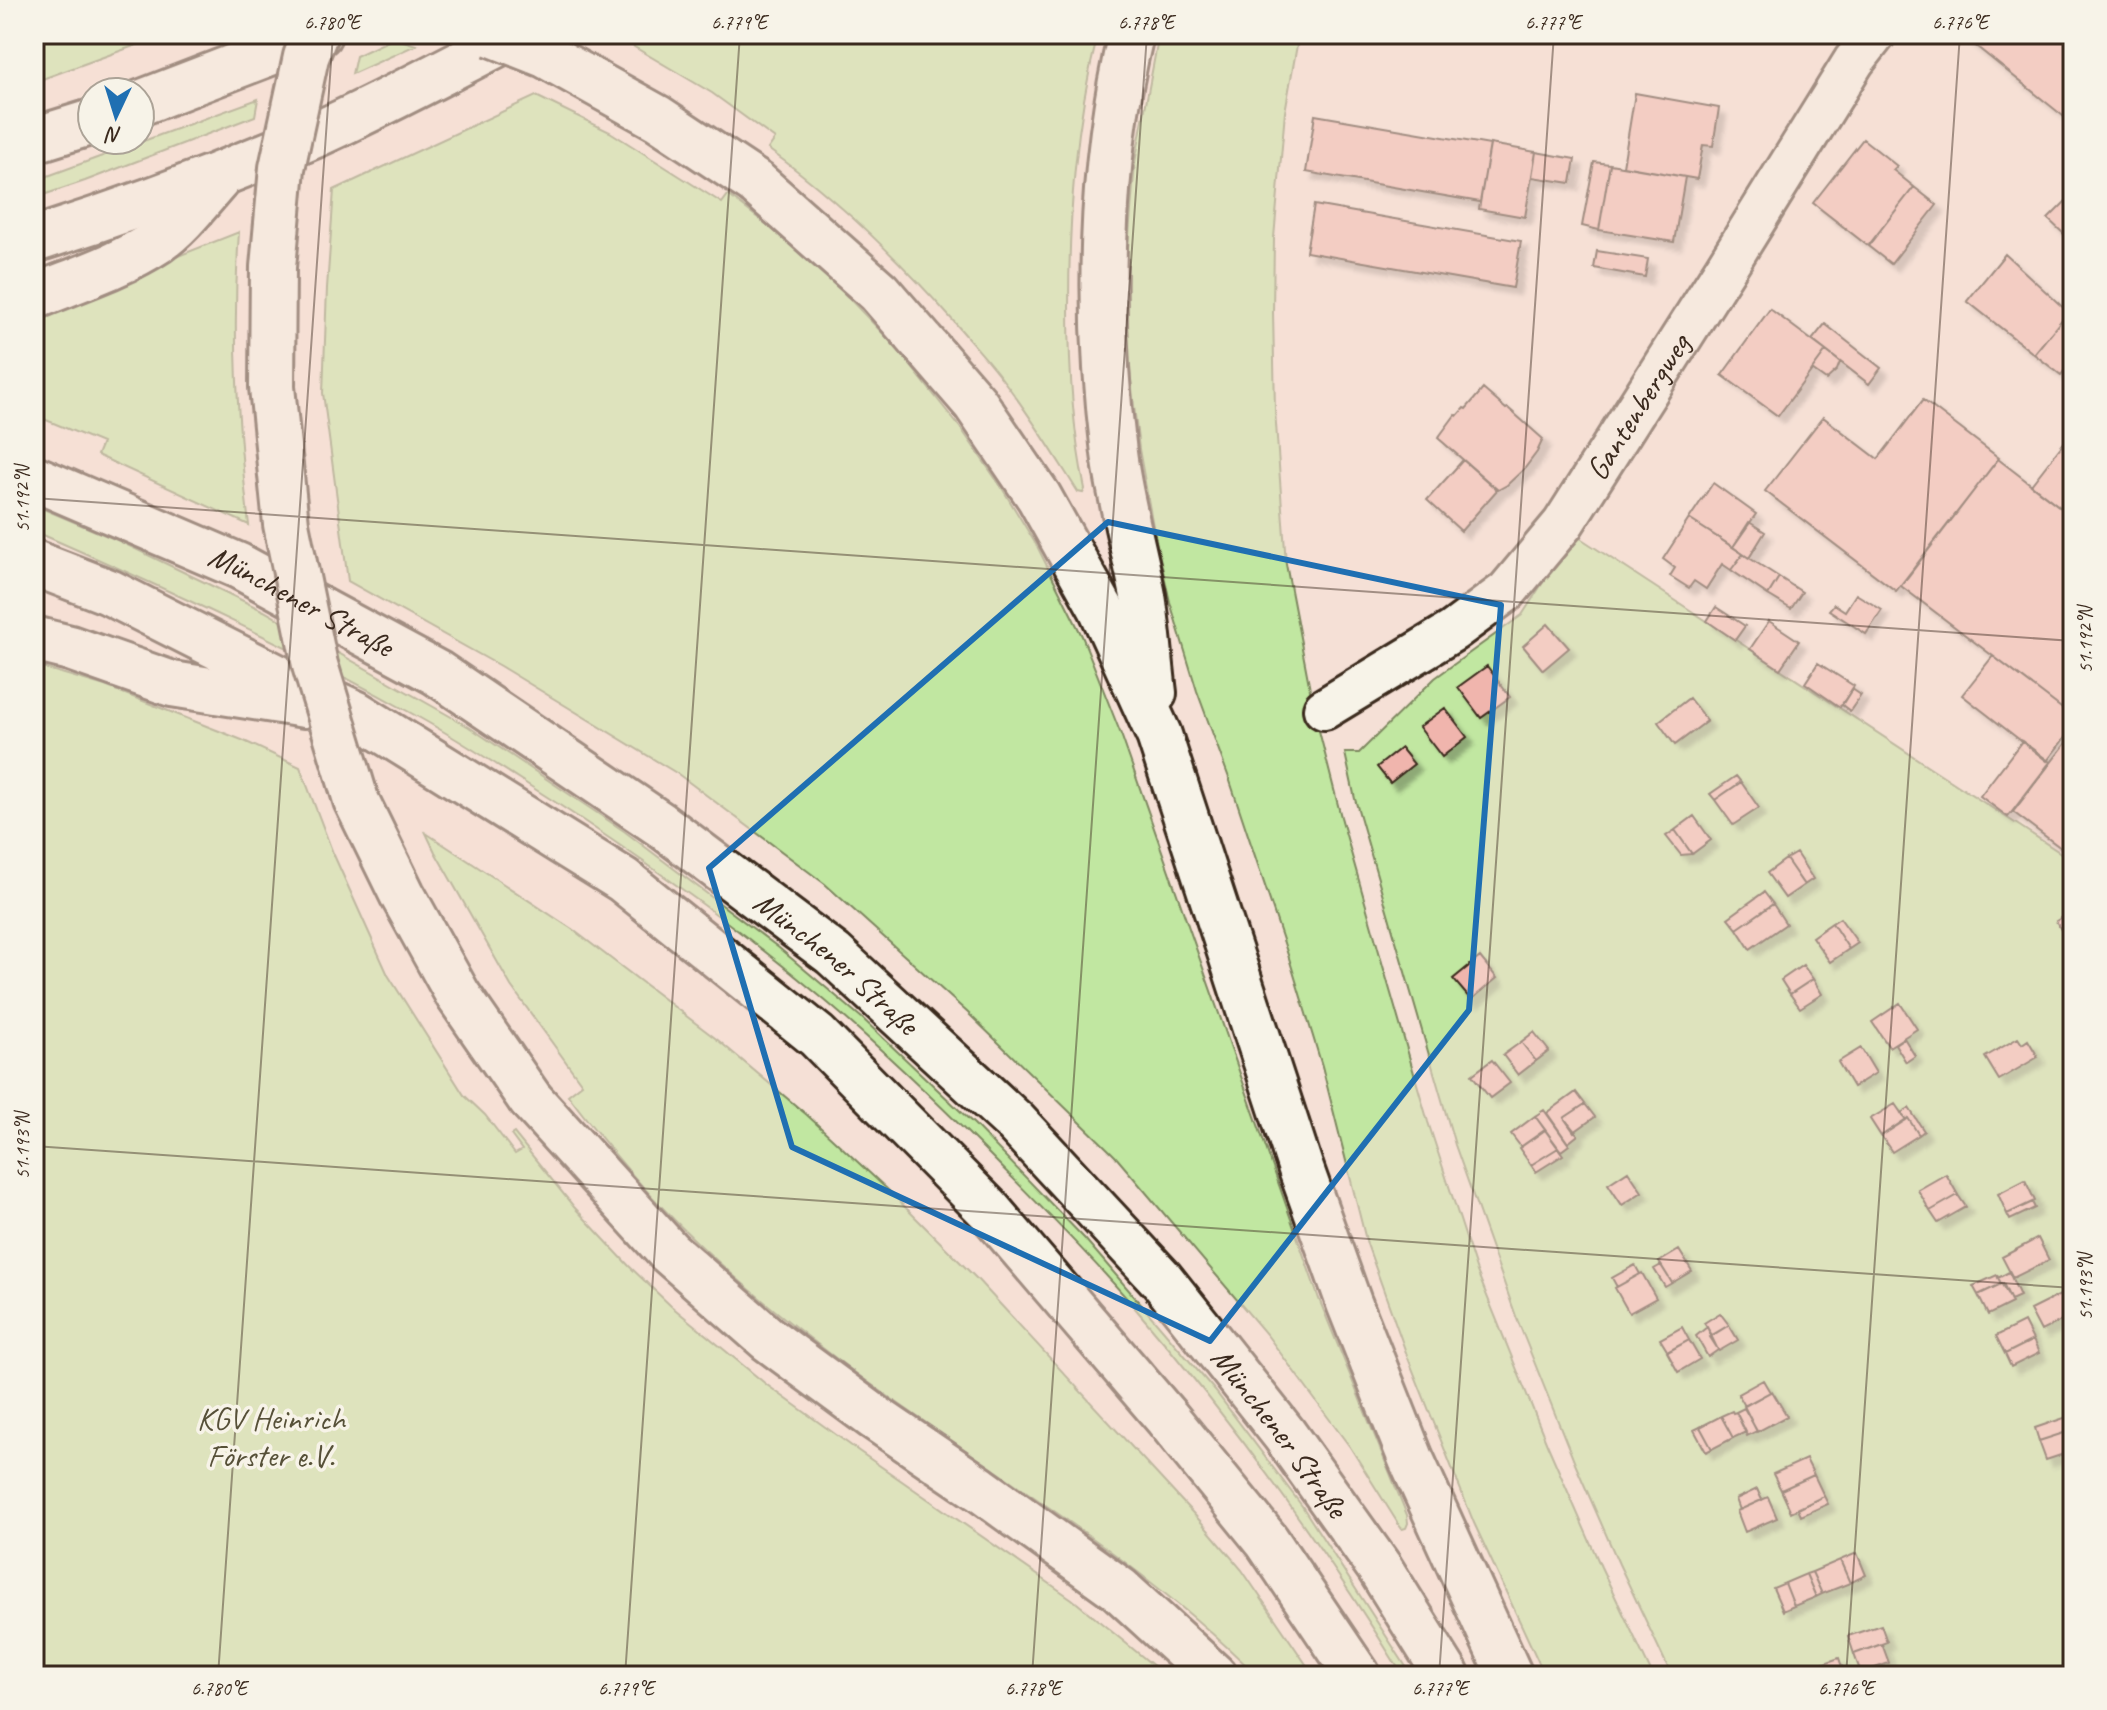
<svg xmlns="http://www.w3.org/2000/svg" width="2107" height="1710" viewBox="0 0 2107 1710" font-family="Caveat,sans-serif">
<defs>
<filter id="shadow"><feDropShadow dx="7" dy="7" stdDeviation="2" flood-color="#0004"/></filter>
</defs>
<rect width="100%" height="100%" fill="#f5e0d6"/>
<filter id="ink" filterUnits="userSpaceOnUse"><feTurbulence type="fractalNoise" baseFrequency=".0125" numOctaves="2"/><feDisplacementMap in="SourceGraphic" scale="16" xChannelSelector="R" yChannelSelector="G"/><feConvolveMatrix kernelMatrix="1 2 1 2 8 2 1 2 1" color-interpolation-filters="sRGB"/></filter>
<g filter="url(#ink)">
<path fill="#c1e7a1" stroke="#7e8860" stroke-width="2" d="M34 34H167L34 82Z
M649 34H1098C1075 123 1069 215 1069 307 1069 367 1072 429 1085 489L1083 493 1078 492C1054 454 1031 416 1003 380 989 361 972 343 956 324 899 259 838 199 768 149L775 139 712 93 631 45Z
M1159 34H1299L1285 112 1274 238 1273 312 1275 410 1286 564 1314 711 1341 817 1383 966 1428 1122 1476 1269 1547 1444 1601 1567 1653 1676H1545L1474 1523 1408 1358 1367 1244 1322 1066 1289 958 1229 778 1197 691 1170 602 1154 532 1139 449 1127 345 1128 247 1135 162Z
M394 38 416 45 352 74 356 56Z
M536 96 610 132 722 203 728 195 775 231 839 288 894 345 962 430 1002 488 1037 546 1082 636 1122 737 1319 1299 1407 1515 1408 1523 1406 1528 1402 1529 1399 1525 1350 1447 1267 1335 1115 1156 968 1013 825 884 678 774 500 666 348 581 323 393 327 288 334 190Z
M258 99 255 116 85 181 34 198V181Z
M239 232C232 333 237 424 249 525L97 455 102 443 34 415V313Z
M34 505 117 540 264 611 469 727 624 831 779 948 862 1018 975 1125 1085 1239 1216 1392 1302 1506 1412 1676H1403C1322 1544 1230 1418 1129 1301 1083 1248 1033 1199 984 1149 928 1093 871 1038 810 988 728 920 641 858 552 800 508 772 465 743 420 718 295 648 165 588 34 531Z
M1574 534 2073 861V1676H1672L1619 1564 1576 1466 1517 1319 1455 1145 1355 799 1345 753H1359L1435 678 1522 615Z
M34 665 105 686 242 740 300 767 333 853 388 975 464 1095 485 1115 515 1154 522 1150 511 1135 514 1133 574 1207 629 1266 671 1306 767 1385 860 1452 1072 1599 1166 1676H34Z
M426 833 572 929 719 1041 807 1115 888 1190 976 1278 1202 1523 1242 1570 1314 1676H1257C1136 1554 987 1470 850 1369 782 1318 715 1264 657 1202 625 1168 596 1132 568 1095L582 1084 511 986 435 852Z"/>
<path fill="#f0b5ad" stroke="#3b2a1e" stroke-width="2" filter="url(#shadow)" d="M1961 34H2073V124Z
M1635 93 1719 108 1713 146 1703 145 1697 179 1623 166Z
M1315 115 1490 145 1480 202 1306 172Z
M1863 139 1897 166 1893 170 1914 187 1868 246 1813 203Z
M1490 144 1536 152 1525 217 1479 209Z
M1536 152 1575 159 1571 183 1532 177Z
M1594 162 1610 164 1599 230 1582 226Z
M1610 164 1685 177 1674 242 1599 230Z
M1914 187 1937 205 1891 264 1868 246Z
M2073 194V225L2064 234 2048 219Z
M1314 205 1521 241 1513 288 1306 252Z
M1597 251 1648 259 1645 277 1594 268Z
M2005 254 2068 312 2034 354 1967 301Z
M1770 309 1826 351 1778 416 1722 375Z
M2068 312 2073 317V359L2061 375 2034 354Z
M1825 324 1881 368 1869 384 1812 340Z
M1826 351 1840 362 1837 370 1826 380 1812 370Z
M1483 389 1506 409 1508 408 1543 439 1537 452 1525 468 1507 485 1498 490 1438 438 1455 415 1457 416 1464 408 1466 409Z
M1923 400 1999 458 1896 591 1765 491 1823 417 1878 459Z
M2073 431V517L2031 485Z
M1998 459 2073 517V717L1901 586Z
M1463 460 1497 490 1461 531 1427 500Z
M1713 483 1756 514 1733 547 1689 519Z
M1689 519 1743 554 1731 570 1722 564 1706 589 1694 581 1689 588 1670 576 1675 568 1663 559Z
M1749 522 1765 532 1749 558 1733 547Z
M1743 554 1779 577 1768 595 1731 570Z
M1779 577 1802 592 1791 609 1768 595Z
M1856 594 1882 610 1866 634 1829 610 1834 604 1845 611Z
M1716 607 1745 626 1735 640 1707 621Z
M1769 621 1799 641 1780 669 1750 649Z
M1548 624 1569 648 1543 670 1523 646Z
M1993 656 2073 717V727L2047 761 1962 695Z
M1818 663 1854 686 1840 707 1805 683Z
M1487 666 1510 697 1481 718 1458 687Z
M1852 689 1861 695 1850 711 1842 705Z
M1689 698 1707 721 1675 745 1658 722Z
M1445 708 1467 737 1442 757 1419 727Z
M2073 734V857L2013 812Z
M2022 741 2050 762 2008 817 1980 796Z
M1401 748 1414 764 1390 783 1377 767Z
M1736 776 1741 782 1715 800 1710 794Z
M1741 782 1759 808 1733 825 1715 800Z
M1694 816 1711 840 1692 854 1675 830Z
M1675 830 1692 854 1681 855 1666 836Z
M1796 853 1813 879 1804 885 1786 859Z
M1786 859 1804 885 1785 898 1767 873Z
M1764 892 1773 904 1737 929 1728 918Z
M1773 904 1786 924 1750 949 1737 929Z
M2073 911V946L2071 947 2056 921Z
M1840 918 1858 943 1849 949 1832 923Z
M1832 923 1849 949 1830 962 1812 937Z
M1480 957 1497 978 1471 1000 1453 979Z
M1803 965 1813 979 1790 994 1781 980Z
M1813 979 1822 994 1800 1008 1790 994Z
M1900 1003 1917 1029 1889 1047 1872 1022Z
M1534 1032 1549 1051 1536 1061 1521 1042Z
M1904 1038 1915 1056 1906 1062 1895 1044Z
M2018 1038 2022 1044 2028 1040 2038 1057 1999 1080 1985 1057Z
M1521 1042 1536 1061 1518 1075 1503 1055Z
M1861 1048 1876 1073 1853 1087 1838 1062Z
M1492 1060 1510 1083 1490 1098 1472 1075Z
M1576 1092 1585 1104 1564 1118 1578 1135 1568 1143 1547 1113Z
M1585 1104 1595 1117 1574 1132 1564 1118Z
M1895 1104 1906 1120 1881 1136 1870 1119Z
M1909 1108 1924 1131 1919 1135 1908 1118 1906 1120 1901 1113Z
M1544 1110 1569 1145 1561 1151 1535 1116Z
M1535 1116 1545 1130 1521 1147 1511 1134Z
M1908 1118 1919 1135 1892 1152 1881 1136Z
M1545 1130 1558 1148 1531 1165 1519 1148Z
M1558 1148 1563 1155 1536 1172 1531 1165Z
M1628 1171 1642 1192 1622 1205 1608 1184Z
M1946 1174 1958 1195 1930 1211 1918 1190Z
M2025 1180 2035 1201 2007 1214 1998 1194Z
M1958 1195 1966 1207 1938 1223 1930 1211Z
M2032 1202 2035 1208 2010 1220 2007 1214Z
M2038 1238 2049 1260 2013 1278 2002 1257Z
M1679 1250 1692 1271 1672 1283 1659 1262Z
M1635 1265 1640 1274 1617 1287 1612 1278Z
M1661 1265 1672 1283 1665 1287 1654 1269Z
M2009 1272 2020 1296 2011 1300 1998 1278Z
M1642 1273 1656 1298 1629 1313 1615 1288Z
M1997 1275 2001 1284 1978 1295 1973 1286Z
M2003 1283 2012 1303 1988 1315 1978 1295Z
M2068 1291 2073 1301V1315L2041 1331 2030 1310Z
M1720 1313 1729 1325 1712 1335 1704 1323Z
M2024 1322 2033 1340 2005 1354 1996 1336Z
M1729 1325 1738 1340 1719 1351 1710 1337Z
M1682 1327 1689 1340 1668 1352 1660 1339Z
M1707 1327 1718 1350 1708 1357 1696 1336Z
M1689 1340 1700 1359 1678 1372 1667 1352Z
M2033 1340 2039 1353 2011 1367 2005 1354Z
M1763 1380 1770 1392 1745 1406 1738 1394Z
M1772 1391 1787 1416 1757 1432 1744 1406Z
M1744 1408 1757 1431 1747 1436 1736 1412Z
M1732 1411 1733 1413 1736 1412 1746 1432 1733 1438 1721 1416Z
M1721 1416 1733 1438 1712 1449 1700 1427Z
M2070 1416 2073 1430 2039 1441 2035 1428Z
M1700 1427 1712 1449 1706 1452 1694 1430Z
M2073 1430V1451L2046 1460 2039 1441Z
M1806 1459 1814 1475 1781 1490 1773 1474Z
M1814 1475 1824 1496 1791 1512 1781 1490Z
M1757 1489 1762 1500 1740 1510 1736 1499Z
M1824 1496 1828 1504 1801 1516 1798 1509Z
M1768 1497 1777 1518 1745 1532 1737 1511Z
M1857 1553 1866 1575 1850 1583 1840 1560Z
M1840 1560 1850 1583 1822 1594 1812 1572Z
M1812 1572 1822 1594 1816 1597 1806 1574Z
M1806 1574 1816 1597 1794 1606 1785 1583Z
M1785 1583 1794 1606 1783 1611 1773 1588Z
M1881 1625 1887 1642 1854 1654 1848 1636Z
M1882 1644 1889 1663 1861 1673 1854 1654Z
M1839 1658 1845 1676H1813L1810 1668Z"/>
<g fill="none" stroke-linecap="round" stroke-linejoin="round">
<defs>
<g id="minor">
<path id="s1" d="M1324 709 1453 631 1507 591 1563 524 1725 269 1854 61 1875 34"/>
</g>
<g id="highway">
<path d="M1131 34C1099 167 1097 317 1114 453 1120 501 1134 548 1143 596 1148 628 1150 661 1154 693"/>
<path d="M140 103 319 34"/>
<path d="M34 140 92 122"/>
<path d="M756 183 879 292 975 403 1039 497 1101 608 1159 735 1301 1169 1349 1303 1411 1459 1510 1676"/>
<path d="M34 240C129 210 223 175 315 135 383 105 450 68 517 34"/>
<path d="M34 297C75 280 120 266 158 241 180 226 200 199 218 179"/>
<path id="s2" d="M34 478 239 566 437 673 660 824 833 954 1015 1122 1161 1279 1284 1434 1379 1567 1447 1676"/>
<path d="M34 563 109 592 279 678 355 713 623 880 817 1036 988 1209 1167 1418 1267 1541 1358 1676"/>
<path d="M34 639 70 648 172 684 305 705"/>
<path d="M530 1099 669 1252 768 1339 874 1417 980 1489 1119 1589 1214 1676"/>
</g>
</defs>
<use href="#minor" stroke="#3b2a1e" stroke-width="46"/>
<use href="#highway" stroke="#3b2a1e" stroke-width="50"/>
<use href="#minor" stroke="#f7f3e8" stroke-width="40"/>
<use href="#highway" stroke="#f7f3e8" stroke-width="44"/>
<defs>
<path id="highway-bridge" d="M315 34 306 57 282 168 273 267 272 387 286 524 315 665 356 800 402 894 458 995 530 1099
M492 34 545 55 658 118 756 183"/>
</defs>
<use href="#highway-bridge" stroke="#3b2a1e" stroke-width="50" stroke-linecap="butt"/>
<use href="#highway-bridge" stroke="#f7f3e8" stroke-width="44"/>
</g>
</g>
<path d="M0 0H2107V1710H0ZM1108 522 1501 605 1469 1010 1210 1341 792 1147 709 868Z" fill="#f5e0d6" fill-opacity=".55" fill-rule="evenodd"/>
<path fill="none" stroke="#1f6fb2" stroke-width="6" stroke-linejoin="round" d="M1108 522 1501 605 1469 1010 1210 1341 792 1147 709 868Z"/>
<path fill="none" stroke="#3b2a1e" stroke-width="2" stroke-opacity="0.45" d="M34 498 2073 641M34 1146 2073 1288M218 1676 333 34M625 1676 740 34M1032 1676 1147 34M1439 1676 1554 34M1846 1676 1960 34"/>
<g text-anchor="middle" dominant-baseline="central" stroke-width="7" stroke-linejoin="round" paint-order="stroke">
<g font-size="32" fill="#3b2a1e" stroke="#f7f3e8">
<text stroke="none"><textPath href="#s1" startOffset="444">Gantenbergweg</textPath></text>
<text stroke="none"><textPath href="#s2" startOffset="294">Münchener Straße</textPath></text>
<text stroke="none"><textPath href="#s2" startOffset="942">Münchener Straße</textPath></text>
<text stroke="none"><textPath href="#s2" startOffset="1590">Münchener Straße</textPath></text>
</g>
<g font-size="32" fill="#565038" stroke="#f7f3e8">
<text x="271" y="1418">KGV Heinrich<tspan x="271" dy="37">Förster e.V.</tspan></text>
</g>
</g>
<rect width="2107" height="1710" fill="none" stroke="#f7f3e8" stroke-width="88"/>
<g transform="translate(116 116) rotate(184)"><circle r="38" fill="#f7f3e8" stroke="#aca397" stroke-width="2"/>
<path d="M0-6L14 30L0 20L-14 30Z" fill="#1f6fb2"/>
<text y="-12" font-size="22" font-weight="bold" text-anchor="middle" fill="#3b2a1e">N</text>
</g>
<rect x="44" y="44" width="2019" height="1622" fill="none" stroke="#3b2a1e" stroke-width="3"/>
<g font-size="20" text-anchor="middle" fill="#3b2a1e">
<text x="332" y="29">6.780°E</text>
<text x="739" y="29">6.779°E</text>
<text x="1146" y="29">6.778°E</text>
<text x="1553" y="29">6.777°E</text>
<text x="1960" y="29">6.776°E</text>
<text transform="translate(22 499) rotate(-90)" y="7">51.192°N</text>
<text transform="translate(2085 640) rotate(-90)" y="7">51.192°N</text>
<text transform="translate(22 1146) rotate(-90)" y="7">51.193°N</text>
<text transform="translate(2085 1287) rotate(-90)" y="7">51.193°N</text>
<text x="219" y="1695">6.780°E</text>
<text x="626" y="1695">6.779°E</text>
<text x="1033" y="1695">6.778°E</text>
<text x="1440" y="1695">6.777°E</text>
<text x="1846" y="1695">6.776°E</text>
</g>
</svg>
